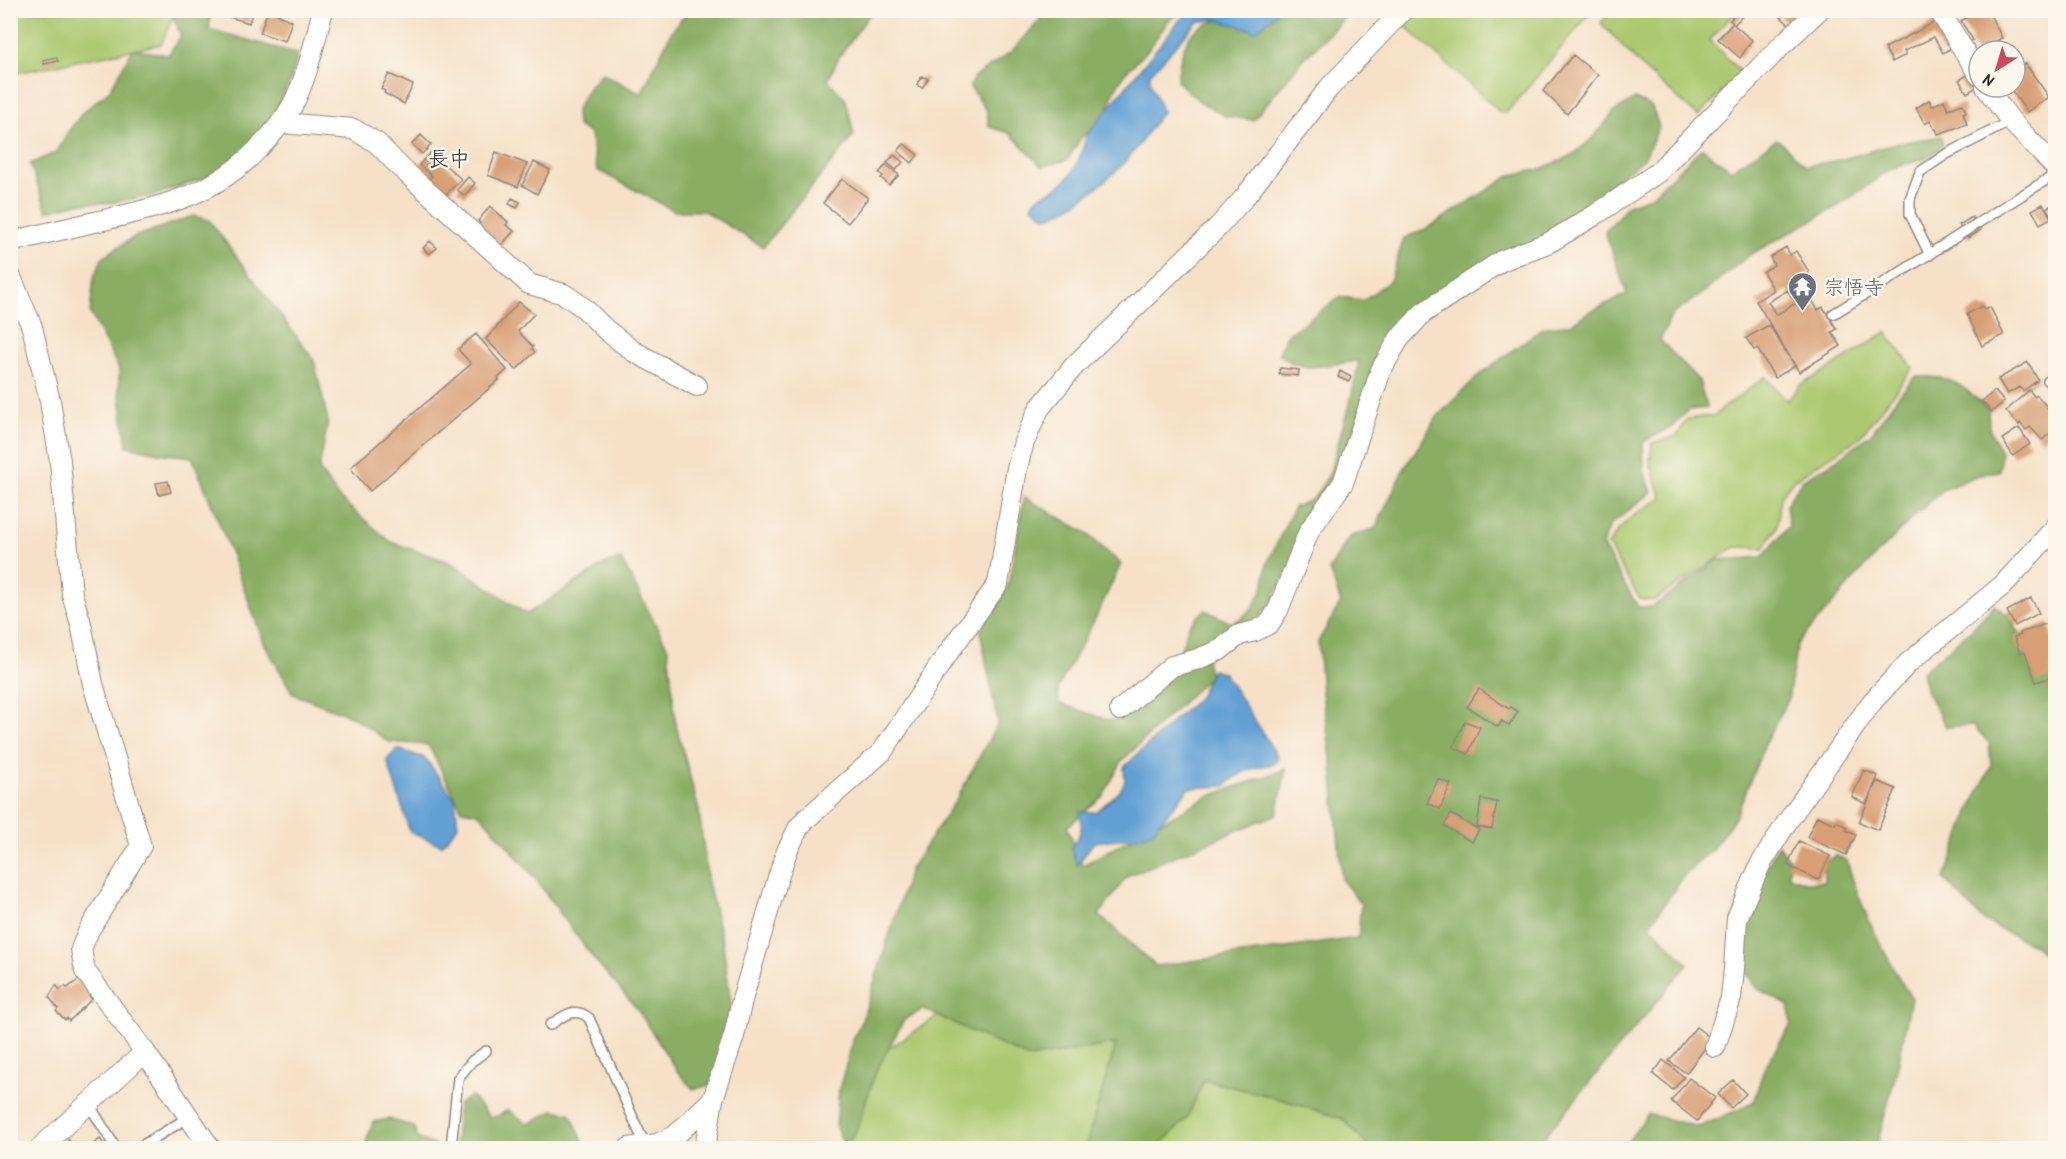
<svg xmlns="http://www.w3.org/2000/svg" width="2066" height="1159" viewBox="0 0 2066 1159" font-family="'Patrick Hand','Klee One',sans-serif">
<rect width="100%" height="100%" fill="#fbf7ec"/>
<filter id="ink" filterUnits="userSpaceOnUse"><feTurbulence type="fractalNoise" baseFrequency=".0167" numOctaves="2"/><feDisplacementMap in="SourceGraphic" scale="12" xChannelSelector="R" yChannelSelector="G"/><feConvolveMatrix kernelMatrix="1 2 1 2 8 2 1 2 1" color-interpolation-filters="sRGB"/></filter>
<filter id="wash" filterUnits="userSpaceOnUse"><feTurbulence type="fractalNoise" baseFrequency=".008" numOctaves="4" result="noise"/><feDisplacementMap in="SourceGraphic" scale="24" xChannelSelector="R" yChannelSelector="G"/><feGaussianBlur stdDeviation="1.35" result="paint"/><feColorMatrix in="noise" values="0 0 0 0 0 0 0 0 0 0 0 0 0 0 0 0 0 1.4 0 .05"/><feComposite in="paint" operator="in"/></filter>
<g filter="url(#wash)">
<rect width="100%" height="100%" fill="#f6e1c8"/>
<path fill="#acc971" stroke="#6c7a4e" stroke-width="1.5" d="M11 11H173V17L161 44 11 74Z
M1418 11V10L1592 11 1507 112 1501 113 1405 26Z
M1611 11H1736L1710 40 1741 73 1698 116 1643 68 1601 23Z
M1886 332 1913 368 1860 437 1795 479 1781 495 1777 527 1764 548 1735 547 1653 601 1640 599 1608 546C1620 522 1640 511 1662 498L1650 463 1652 443 1677 436 1687 419 1713 416 1765 377 1787 401 1800 385 1831 368Z
M939 1015 1200 1043 1382 1135 1381 1148H840L873 1059Z"/>
<path fill="#89ad63" stroke="#5a6c47" stroke-width="1.5" d="M1259 10 1351 11 1301 62 1253 120 1225 116 1199 101 1177 81C1179 66 1182 44 1193 33 1205 20 1242 13 1259 10Z
M175 11H211L209 29 298 54 291 79 278 106 250 151 205 178 152 196 109 203H80L47 211 30 164 57 152 68 132 83 112 110 90 133 49 168 55 181 36 174 19Z
M688 11H872L839 57 828 80 846 100 854 135 763 247 704 211H675L597 170 590 134 577 125 576 110 588 88 602 73 641 94 672 31Z
M1048 11H1186L1170 19 1146 52 1125 73 1114 91 1104 120 1081 138 1067 160 1042 167 1010 133 989 127 987 111 970 87 974 77 1011 52Z
M1635 99 1652 107 1659 127 1644 159 1615 180 1609 196 1408 327 1388 336 1373 370 1338 482 1322 508 1303 521 1289 567 1273 601 1257 620 1206 660 1210 676 1122 761 1103 796 1067 827 1083 865 1207 797 1286 769 1277 814 1127 876 1099 915 1156 966 1358 938 1361 904 1342 880 1332 766 1322 693 1318 642 1341 602 1329 570 1349 537 1376 528 1402 472 1438 416 1477 377 1542 328 1571 324 1589 312 1627 294 1605 232 1628 205 1650 197 1702 148 1731 170 1777 139 1806 166 1840 160 1893 144 1941 136 1943 145 1929 157 1891 169 1838 206 1749 255 1702 294 1672 315 1660 340 1699 381 1707 408 1688 410 1672 427 1643 442 1644 471 1652 492 1610 525 1602 545 1638 607H1652L1718 560 1762 557 1789 526 1786 505 1802 480 1837 460 1872 433 1895 400 1915 377C1954 375 1961 385 1988 409L1989 428 2001 453 1999 471 1975 476 1943 490 1916 514 1863 569 1797 644 1788 700 1766 741 1736 816 1712 849 1683 877 1650 925 1688 964 1545 1136 1525 1148H1370L1343 1119 1277 1098 1204 1080 1187 1118 1157 1148H1085L1116 1044 1029 1058 923 1009 904 1020 876 1071 855 1134 849 1141 841 1140 836 1127 839 1090 853 1039 864 1015 910 869 956 800 998 723 980 631 1008 586 1024 497 1085 532 1121 564 1095 619 1058 688 1059 703 1111 721 1175 667 1189 625 1205 610 1231 623 1242 618 1253 607 1263 589 1267 564 1294 507 1313 499 1329 475 1352 394 1359 361C1331 363 1300 377 1279 353L1287 335 1340 297 1363 300 1390 281 1404 238 1428 228 1511 175 1538 170 1571 156 1593 138 1614 112Z
M193 216 209 220 314 360 328 421 319 469 339 498 391 542 452 563 527 614 605 564 621 559 668 648 676 725 699 811 708 884 723 943 731 1004 729 1032 711 1085 693 1089 677 1071 638 1010 593 958 531 873 479 813 462 810 428 745 389 742 351 716 293 694 264 643 223 532 192 457 158 453 127 446 119 391V369L90 313 94 277 103 257 134 237Z
M1994 605 2009 616 2035 666 2055 677V965L2035 946 1984 921 1944 879 1969 812 1991 766 1989 743 1973 725 1946 727 1927 692 1922 672 1973 628Z
M1778 844 1790 861 1789 876 1805 882H1824V865L1836 855 1847 861C1861 910 1884 955 1911 998L1898 1066 1876 1148H1623L1648 1114 1699 1127 1753 1103 1764 1069 1791 1024 1789 1006 1758 989 1740 964 1743 920Z
M471 1096 490 1117 498 1116 508 1110 528 1124 554 1110 571 1114 586 1148H455L458 1105Z
M389 1119 414 1127 417 1138 441 1148H364L373 1122Z"/>
<path fill="#62a0d4" stroke="#466680" stroke-width="1.5" d="M1188 10 1279 11 1256 31 1215 19 1197 22 1150 74C1149 88 1159 98 1162 112 1150 128 1139 146 1126 161 1110 179 1069 212 1046 217L1031 206C1036 195 1048 193 1058 187 1074 176 1082 154 1086 136Z
M1212 670 1224 673 1278 757 1274 764C1252 768 1242 770 1225 786L1189 788 1152 832 1136 837 1094 842 1077 865 1071 848C1080 835 1084 828 1080 812H1096L1120 791 1125 781 1124 767 1199 697Z
M397 749 425 758 455 799 458 826 442 845 410 832 387 760Z"/>
<g id="blocks">
<path fill="#d89f74" fill-rule="evenodd" d="M216 10H253L249 23 216 13Z
M268 10 292 21 285 41 260 33Z
M1738 10H1748L1734 25 1752 40 1740 58 1718 39 1733 23 1730 20Z
M1773 10H1796L1801 15 1791 26Z
M1979 10 1983 14 1988 11 2002 38 1977 52 1970 41 1973 40 1961 21Z
M1937 21 1953 47 1943 53 1934 37 1904 51 1906 55 1892 62 1885 48Z
M1573 55 1598 75 1567 114 1543 91Z
M56 57 58 61 44 64 43 60Z
M2025 63 2049 97 2027 112 2009 87H2015V71Z
M389 74 413 85 404 104 384 93 385 91 381 89Z
M1969 74 1977 87 1967 93 1959 80Z
M922 76 928 79 922 88 917 84Z
M1929 100 1932 106 1944 100 1948 109 1963 104 1966 112 1963 113 1967 124 1938 134 1936 129H1934L1931 120 1925 124 1916 108Z
M421 135 431 145 422 154 412 144Z
M904 144 918 155 912 163 898 151Z
M431 152 461 179 444 197 427 181 432 176 419 165Z
M496 152 527 164 518 187 488 175Z
M894 155 903 162 896 170 887 163Z
M534 162 550 170 537 194 522 185Z
M886 165 899 175 889 185 881 178 883 176 879 173Z
M468 177 475 183 465 196 457 190Z
M842 179 868 198 848 223 823 203Z
M512 198 520 202 517 208 509 204Z
M2056 203V223L2046 208Z
M2043 204 2051 218 2040 224 2032 210Z
M490 206 508 222 506 225 514 231 500 247 477 227 480 223 478 221Z
M1972 217 1981 230 1968 238 1959 225Z
M430 241 437 248 429 254 423 248Z
M1786 247 1790 255 1796 251 1809 272 1799 279 1818 310 1823 307 1837 329 1832 332 1841 346 1799 372 1756 301 1774 290 1763 272 1774 265 1770 257ZM1788 290 1796 303 1776 315 1768 302Z
M519 302 534 314 518 331 533 347 532 349 535 352 516 370 486 339Z
M1982 306 1984 309 1990 307 2004 335 1982 346 1967 314Z
M1769 325 1795 366 1775 378 1757 348 1754 350 1746 338Z
M476 334 507 370 498 378 499 380 370 491 352 470 351 467 471 364 458 349Z
M2028 362 2038 380 2023 391 2020 387 2007 394 1998 379Z
M1280 368 1299 370 1298 376 1279 374Z
M1340 371 1351 377 1349 382 1338 377Z
M2029 390 2035 397 2037 395 2056 418V428L2042 440 2030 427 2026 430 2020 423 2019 425 2006 411Z
M1995 391 2004 402 1991 412 1982 401Z
M2019 428 2030 444 2013 456 2002 439Z
M168 481 171 492 159 495 156 483Z
M2031 598 2039 613 2015 626 2007 611Z
M2048 623 2056 644V676L2036 682 2025 652 2020 653 2014 637 2021 635 2020 633Z
M1479 689 1509 709 1511 707 1518 712 1509 726 1502 721 1498 727 1467 707Z
M1465 721 1480 727 1468 754 1453 747Z
M1864 770 1878 776 1866 804 1852 797Z
M1438 779 1451 784 1440 809 1427 803Z
M1877 781 1896 789 1878 830 1859 822Z
M1481 799 1497 802 1492 829 1477 827Z
M1451 814 1479 830 1472 842 1444 826Z
M1817 816 1835 824 1836 821 1847 827 1846 830 1856 835 1846 855 1807 837Z
M1799 841 1830 856 1818 880 1787 865Z
M83 977 93 993 89 996 92 999 69 1021 67 1018 65 1020 56 1011 58 1009 49 997 56 985 60 990 65 986 67 988Z
M1696 1027 1712 1039 1686 1073 1669 1061Z
M1663 1060 1684 1077 1673 1090 1653 1074Z
M1689 1078 1715 1098 1697 1121 1671 1101Z
M1733 1080 1746 1094 1731 1108 1718 1094Z
M66 1137 72 1144 74 1142 81 1148H54Z
M100 1139 107 1148H88Z"/>
</g>
</g>
<g filter="url(#ink)">
<use href="#blocks" fill-opacity="0" stroke="#90867a" stroke-width="1.5"/>
<g fill="none" stroke-linecap="round" stroke-linejoin="round">
<defs>
<path id="service" d="M1930 255 1910 214V199L1920 172 1945 155 2011 121
M1833 314C1908 269 1981 220 2056 174
M2048 381 2056 379
M550 1025C563 1016 575 1006 589 1018L645 1145
M88 1103 116 1148
M138 1148 189 1117
M451 1148 458 1078 472 1061 486 1051"/>
<path id="minor" d="M1939 10 1979 75
M1986 87 2011 121 2056 168
M282 123 353 129 377 143 399 166 529 284 564 294 584 308 606 330 633 351 697 386
M10 242C43 234 76 226 108 219 167 205 215 194 258 149 271 136 283 122 292 106 308 76 314 43 323 10
M10 275 32 327 50 401 60 461 72 594 81 624 93 684 141 846 89 930 81 949 85 971 145 1052 210 1148
M1120 710 1172 666 1195 660 1220 650 1239 635 1255 631 1269 624 1278 610 1309 531 1343 483 1381 370 1399 339 1423 313 1501 261 1550 242 1595 215 1657 173 1782 45 1819 10
M1715 1047 1731 998 1734 969 1737 918 1760 865 1787 822 1872 702 1908 663 2003 585 2056 527
M40 1148 145 1052
M629 1148 657 1144 675 1136 713 1099
M705 1148 713 1099 734 1036 742 1000 777 881 787 851 799 827 806 819 882 752 946 656 998 584 1017 468 1024 442 1039 409 1075 365 1218 227 1244 198 1329 88 1403 10"/>
</defs>
<use href="#service" stroke="#90867a" stroke-width="12"/>
<use href="#minor" stroke="#90867a" stroke-width="22"/>
<use href="#service" stroke="#fff" stroke-width="9"/>
<use href="#minor" stroke="#fff" stroke-width="20"/>
</g>
</g>
<defs>
<symbol id="temple-pin" viewBox="-11 -11 22 30"><path d="M0 17L-7.5 6A9.5 9.5 0 1 1 7.5 6Z" fill="#6b7280" stroke="#fbf7ec"/><path d="M0-6L5-2H3V0L6.5 2.5H4V6H1.5V3h-3V6H-4V2.5H-6.5L-3 0V-2H-5Z" fill="#fff"/></symbol>
</defs>
<g fill-rule="evenodd">
<use href="#temple-pin" x="1786" y="270" width="33" height="45"/>
</g>
<g text-anchor="middle" dominant-baseline="central" stroke-width="5" stroke-linejoin="round" paint-order="stroke">
<g font-size="20" fill="#5b616d" stroke="#fbf7ec" text-anchor="start">
<text x="1824" y="286">宗悟寺</text>
</g>
<g font-size="21" fill="#2b2b2b" stroke="#fbf7ec">
<text x="449" y="158">長中</text>
</g>
</g>
<rect width="2066" height="1159" fill="none" stroke="#fbf7ec" stroke-width="36"/>
<g transform="translate(1997 69) rotate(217)"><circle r="28" fill="#fbf7ec" stroke="#a8a59f" stroke-width="1.5"/>
<path d="M0-4.5L10 22L0 15L-10 22Z" fill="#d1495b"/>
<text y="-9" font-size="16" font-weight="bold" text-anchor="middle" fill="#2b2b2b">N</text>
</g>
</svg>
